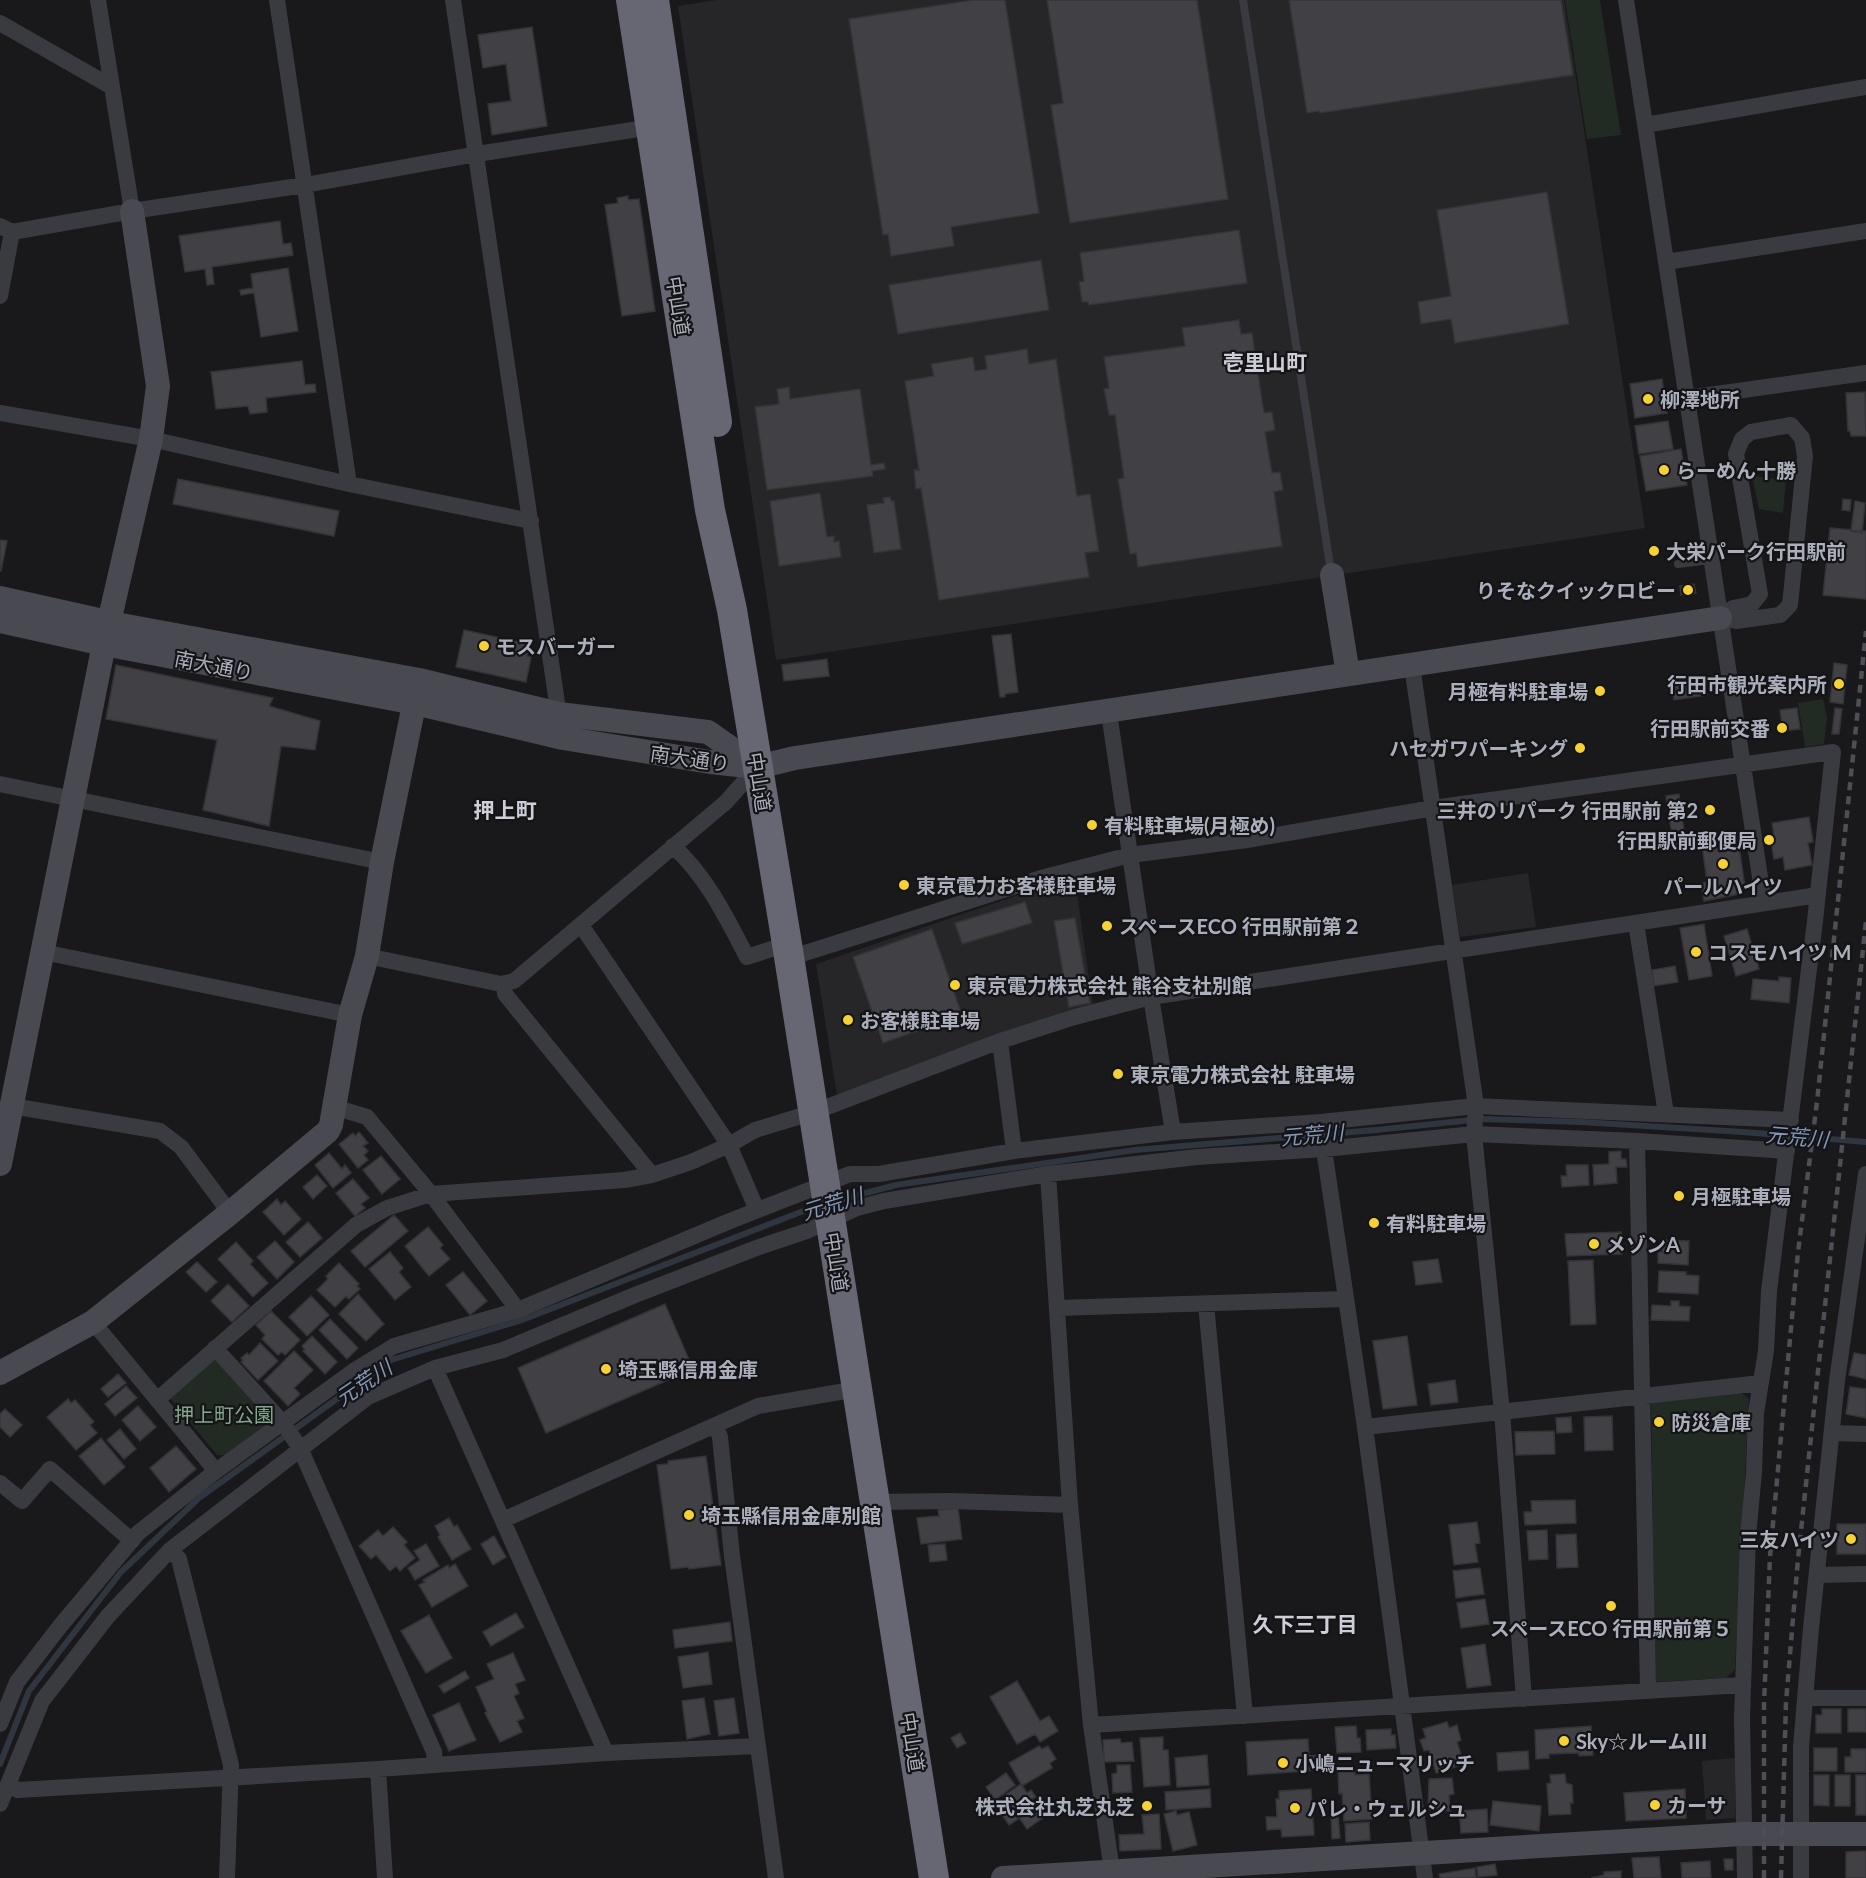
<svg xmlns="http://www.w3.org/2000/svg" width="1866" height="1878" viewBox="0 0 1866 1878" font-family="Lato,'Noto Sans JP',sans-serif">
<rect width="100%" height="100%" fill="#19191b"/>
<path fill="#262528" d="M717 0H1564L1645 528 776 660 678 6Z
M1528 873 1536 927 1460 937 1452 885Z
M1075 879 1093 1006 837 1095 816 964 1045 886Z
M1735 1758V1818L1706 1820 1702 1761Z"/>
<path fill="#212a23" d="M1565 0H1600L1621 135 1587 139Z
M1752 476 1786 480 1783 513 1759 509Z
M1823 699 1827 717 1824 744 1805 747 1798 703Z
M214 1358 270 1416 271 1422 225 1455H217L170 1398Z
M1741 1392 1749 1399 1735 1669 1726 1678 1655 1682 1651 1403Z"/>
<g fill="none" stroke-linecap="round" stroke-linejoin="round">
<path stroke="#2f3640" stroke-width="6" d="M835 1201 896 1185 1135 1150 1376 1130 1481 1119 1581 1122 1743 1132 1866 1142
M0 1764 29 1691 121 1572 199 1498 391 1360 522 1320 819 1205"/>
</g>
<path fill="#414145" stroke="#343337" stroke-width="1.5" d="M973 0H1005L1039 213 951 227 954 246 891 256 888 234 883 235 849 19Z
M1047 0H1197L1228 199 1070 223 1051 105 1063 103Z
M1289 0H1561L1573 75 1320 113 1319 111 1307 113Z
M532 27 547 126 492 135 488 104 511 101 506 64 483 68 478 35Z
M1547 192 1569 324 1455 343 1451 319 1421 324 1418 302 1451 296 1437 210Z
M628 196V200L639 199 655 311 622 316 605 205 618 203 617 198Z
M280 221 283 244 291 243 293 255 212 267 214 284 207 285 205 269 185 272 179 236Z
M1239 230 1247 283 1089 305 1088 302H1082L1079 282 1084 281 1080 253Z
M1041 260 1049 310 898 334 889 285Z
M288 268 298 331 261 337 254 293 241 295 240 290 253 288 251 274Z
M1239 320 1241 334 1252 333 1264 413 1272 412 1275 430 1265 432 1272 473 1280 472 1283 490 1274 492 1282 546 1138 567 1136 553 1130 554 1118 479 1124 478 1115 415H1109L1104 389 1109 388 1104 357 1185 346 1182 328Z
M1027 349 1029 364 1056 359 1077 496 1090 494 1099 551 1085 553 1089 577 939 600 921 488 916 489 914 470H919L905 381 934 376 931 364 973 357 975 371 987 369 985 356Z
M302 361 305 385 315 384 316 392 266 398 267 412 250 414 248 406 216 409 211 372Z
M1662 379 1667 413 1635 418 1630 384Z
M789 387 790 399 860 389 871 465 884 463 885 469 872 471 873 476 767 490 755 407 779 404 777 389Z
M1865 392 1866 436H1851L1850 431H1848L1846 393Z
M1668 421 1673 449 1639 454 1635 426Z
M1681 449 1687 485 1646 491 1640 456Z
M178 479 339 511 334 536 173 504Z
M820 493 827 537 834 536V542L839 541 841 557 779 566 770 501Z
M890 497 891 501H894L901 549 874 553 867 505 884 503 883 498Z
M1843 499 1851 500 1850 511 1842 510Z
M1855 501 1865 503 1862 533 1851 531Z
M1830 528 1866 531V599L1823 595Z
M0 540 7 541 1 571H0Z
M1694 584 1696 593 1681 595 1680 586Z
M464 630 529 644 527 656 531 657 526 682 456 667Z
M1011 634 1018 692 1005 694V697H1000L992 636Z
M827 659 829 676 784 681 782 665Z
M1834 663 1847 665 1843 704 1830 702Z
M116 665 273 698 269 706 320 721 315 750 281 746 269 826 203 810 217 740 106 719Z
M1703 676 1707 695 1674 700 1670 680Z
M1797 708 1800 729 1783 731 1780 710Z
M1835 708 1842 709 1839 734H1832Z
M1679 794 1686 846 1674 847 1666 796Z
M1809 817 1813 842 1808 843 1812 865 1785 870 1783 857 1774 859 1770 836H1774L1772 823Z
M1738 840 1745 887 1739 894 1704 901 1701 883 1707 882 1702 845Z
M1025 902 1032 923 962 944 955 923Z
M1075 918 1090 1003 1069 1007 1054 921Z
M1704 924 1712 976 1689 980 1680 928Z
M932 929 962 1015 883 1043 853 957Z
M1747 929 1759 969 1736 976 1724 936Z
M1675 966 1678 982 1654 986 1652 970Z
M1779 977 1791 978 1789 1003 1751 999 1753 979 1779 981Z
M359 1132 368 1143 363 1146 368 1151 364 1155 368 1160 358 1168 339 1144 353 1133 355 1136Z
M1621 1151V1159H1626L1627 1167H1616L1617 1183 1594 1185 1593 1165 1609 1164V1152Z
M329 1153 342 1169 345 1165 351 1173 333 1188 315 1165Z
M381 1156 400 1179 382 1194 363 1170Z
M1566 1165H1588L1589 1185 1562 1187 1561 1176H1567Z
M317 1175 327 1186 313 1199 303 1187Z
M353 1179 369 1198 361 1204 365 1208 355 1216 336 1193Z
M277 1199 281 1205 285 1201 301 1219 284 1235 263 1212Z
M394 1215 408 1231 365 1267 351 1251Z
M308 1222 322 1238 300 1257 286 1242Z
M428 1227 443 1245 440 1248 450 1259 429 1276 405 1246Z
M1621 1232 1622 1254 1567 1256 1565 1234Z
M1662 1240 1689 1241 1688 1265 1658 1263V1252H1662Z
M275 1241 294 1262 277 1279 257 1257Z
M236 1242 253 1261 250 1264 268 1283 253 1297 218 1259Z
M390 1252 403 1268 399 1272 411 1287 395 1300 369 1269Z
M1438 1259 1442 1282 1416 1285 1413 1262Z
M1593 1260 1596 1324 1571 1325 1568 1261Z
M197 1262 217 1282 206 1292 186 1272Z
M339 1263 359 1284 357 1286 360 1289 349 1299 346 1296 335 1307 317 1290 328 1279 326 1276Z
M1659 1271 1686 1272V1275L1699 1276 1698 1294 1658 1292Z
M463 1272 487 1301 470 1315 446 1285Z
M228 1284 249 1306 232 1322 211 1301Z
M358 1294 384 1324 366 1341 339 1314Z
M311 1296 329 1315 307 1336 289 1317Z
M1671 1301H1679V1306L1690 1307 1689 1321 1651 1320 1652 1305 1671 1306Z
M665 1304 693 1369 546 1433 518 1368Z
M271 1311 300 1340 285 1355 282 1352 278 1355 262 1339 265 1335 256 1325Z
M330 1319 358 1348 347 1359 319 1330Z
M312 1336 337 1362 325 1374 303 1351 305 1350 302 1346Z
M1407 1336 1417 1405 1383 1409 1373 1341Z
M260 1343 278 1361 258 1380 241 1362 243 1360 241 1358 247 1353 249 1355Z
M294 1351 313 1370 294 1388 300 1394 288 1406 264 1381Z
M1854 1353 1866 1355V1379L1849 1375Z
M118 1374 126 1383 108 1397 101 1389Z
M1455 1380 1458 1402 1431 1405 1428 1384Z
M126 1386 137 1398 115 1416 105 1404Z
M1850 1387 1866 1389V1418L1846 1414Z
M68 1399 71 1403 75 1400 94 1422 90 1425 97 1433 76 1450 47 1417Z
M138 1406 156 1427 140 1441 122 1420Z
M5 1409 22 1425 10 1437 0 1427V1414Z
M1612 1416 1613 1450 1585 1451 1584 1417Z
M1654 1416H1664V1428H1654Z
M1571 1417 1572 1432 1557 1433 1556 1418Z
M120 1429 136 1449 124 1459 107 1440Z
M1554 1431 1555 1454 1516 1455 1515 1432Z
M101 1438 125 1467 104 1485 79 1456Z
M176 1446 196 1469 169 1492 150 1468Z
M706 1456 721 1565 689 1569 688 1567 671 1569 657 1465 668 1464V1461Z
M1575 1500 1576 1523 1525 1525 1524 1512H1532L1531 1501Z
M958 1508 962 1539 921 1544 917 1518 939 1516 938 1510Z
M449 1518 454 1527 457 1525 471 1549 452 1560 438 1537 440 1535 435 1526Z
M1477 1522 1480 1543 1475 1544 1478 1562 1454 1565 1449 1525Z
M1837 1524H1866V1554H1837Z
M393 1527 407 1542 404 1545 415 1558 400 1571 396 1566 390 1571 376 1555 371 1559 359 1546 378 1530 383 1536Z
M1547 1530 1548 1559 1529 1560 1527 1531Z
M1576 1534 1578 1567 1557 1568 1556 1535Z
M494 1536 506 1557 493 1565 481 1544Z
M426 1544 439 1566 415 1580 408 1568 420 1560 414 1551Z
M945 1544 947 1560 930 1562 928 1545Z
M455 1564 468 1586 432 1607 419 1585 425 1582 423 1580 448 1565 449 1568Z
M1480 1568 1484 1594 1456 1598 1453 1571Z
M1485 1599 1489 1624 1461 1628 1457 1603Z
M516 1613 524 1627 491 1646 483 1632Z
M429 1615 452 1658 426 1673 401 1631Z
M730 1622 732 1641 675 1648 673 1630Z
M1485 1644 1491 1685 1467 1688 1461 1648Z
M708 1652 712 1684 683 1688 678 1657Z
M513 1653 525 1680 515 1684 519 1693 514 1696 524 1718 517 1721 522 1732 500 1742 485 1713 487 1712 476 1687 494 1679 487 1664Z
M465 1671 469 1678 444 1693 439 1686Z
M1017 1681 1040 1721 1049 1716 1058 1731 1040 1742 1035 1734 1017 1744 990 1697Z
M704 1698 710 1734 687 1739 682 1701Z
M734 1698 739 1733 719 1736 714 1701Z
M459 1703 476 1740 449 1751 433 1715Z
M1822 1709H1841V1733H1816V1715H1822Z
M1848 1709H1866V1732H1848Z
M1447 1722 1449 1728 1457 1725 1461 1740 1457 1742 1464 1764 1436 1773 1429 1750 1424 1751 1420 1740 1426 1738 1423 1729Z
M1356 1726 1357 1738H1360L1361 1752 1337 1753 1335 1727Z
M1591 1726 1593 1755 1579 1756V1753L1549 1754V1758L1536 1759 1535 1730Z
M1391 1729V1735H1395L1396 1748 1367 1750 1366 1730Z
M960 1733 966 1743 957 1748 951 1738Z
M1163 1737V1750H1168L1170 1785 1144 1787 1140 1738Z
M1120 1739 1121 1743 1132 1742 1134 1761 1104 1762 1103 1740Z
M1308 1739 1309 1756 1318 1755 1319 1770 1248 1775 1246 1742Z
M1039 1746 1042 1749 1048 1746 1056 1759 1050 1763 1052 1768 1022 1786 1009 1763Z
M1814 1748H1837V1771H1814Z
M1851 1749H1866V1772H1845V1757H1851Z
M1528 1751 1529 1769 1498 1771 1497 1753Z
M1207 1755 1209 1785 1177 1787 1175 1758Z
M1117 1765H1130L1132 1792 1113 1793 1112 1774 1117 1773Z
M1355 1770V1775L1369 1774 1372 1819 1344 1821 1342 1793 1339 1794 1338 1771Z
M1006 1773 1015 1785 995 1800 986 1787Z
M1565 1774 1566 1783 1572 1785 1573 1803H1570L1571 1814 1549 1815 1547 1784 1551 1783 1550 1775Z
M1814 1775H1829V1806L1814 1805Z
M1835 1775H1850V1806H1835Z
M1856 1775H1866V1815H1856Z
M1452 1778 1454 1794 1449 1795 1450 1811 1428 1810 1429 1779Z
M1021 1784 1027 1793 1031 1790 1036 1797 1032 1799 1044 1817 1027 1829 1004 1796Z
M1210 1789 1211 1807 1166 1810 1165 1792Z
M1311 1789 1314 1835 1282 1837 1281 1829 1267 1830 1266 1817H1277L1276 1799H1279V1791Z
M1685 1789 1686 1818 1626 1821 1624 1793Z
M1493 1801 1541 1806 1539 1831 1490 1825Z
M1006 1803 1018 1819 1009 1825 998 1809Z
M1487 1809 1488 1832 1461 1833 1459 1811Z
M1176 1811 1177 1815 1189 1812 1197 1845 1173 1851 1164 1814Z
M1159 1814 1161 1849 1120 1851 1119 1835 1144 1834 1142 1815Z
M1331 1814H1338L1340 1838 1332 1839Z
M1369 1822 1370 1840 1346 1842 1345 1824Z
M1866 1851V1878H1846V1852Z
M1659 1857 1661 1878H1634L1632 1858Z
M1724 1859H1733V1870H1725Z
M1710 1861 1711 1878H1682L1681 1863Z
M1495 1864 1497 1875 1478 1877 1477 1867Z
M1475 1868 1476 1878H1440L1439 1874Z
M1621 1871V1878H1591L1604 1875V1872Z"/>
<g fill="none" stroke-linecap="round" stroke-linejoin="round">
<path stroke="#3a3a41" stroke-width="8" d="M1243 0 1331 572
M1678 564 1711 560"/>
<path stroke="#3a3a41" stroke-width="16" d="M98 0 132 211
M277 0 349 484
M453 0 560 723
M1626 0 1764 903
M0 23 112 87
M1645 125 1866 87
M0 226 12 232 132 211 305 185 477 154 658 126
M1666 262 1866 231
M0 296 12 232
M1687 398 1866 373
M0 413 151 439 349 484 531 521
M1791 425 1802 438 1805 456 1790 605 1780 615 1736 621 1720 618 1733 608 1752 604 1760 594 1736 454 1742 439 1751 432Z
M1412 666 1476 1106 1474 1134 1502 1412 1524 1699
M1109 713 1151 997 1173 1132
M0 784 382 862
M673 846C707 877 726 917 747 957L787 944
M1636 923 1666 1114
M581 925 729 1145 757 1210
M43 952 350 1015
M367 956 501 984 514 981 726 802 757 767
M789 958 1041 878 1130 855 1247 840 1433 808 1833 752 1815 921 1769 1291 1766 1351 1756 1413 1754 1472 1748 1536 1742 1718 1745 1878
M504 984 505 994 652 1175
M1000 1041 1014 1151
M12 1106 160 1131 181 1147 230 1213
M334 1107 367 1117 431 1194 518 1310 730 1221 850 1174H879L1014 1151 1173 1132 1321 1122 1476 1106 1791 1120
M1637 1141 1648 1691
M1324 1149 1365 1427 1425 1878
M1048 1174 1070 1505 1091 1725 1113 1878
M1206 1304 1245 1716
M1057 1308 1345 1299
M93 1322 216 1471
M215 1348 283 1423 300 1448 434 1752 435 1764
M435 1368 606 1753
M157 1400 356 1225 387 1208 431 1194 624 1180 652 1175 691 1162 729 1145 755 1130 814 1112 1000 1041 1075 1017 1151 997 1818 895
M716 1426 720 1437 732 1556 776 1878
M1365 1427 1761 1383
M1832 1433 1866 1434
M0 1483 22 1501 50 1469 132 1541
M875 1502 952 1501 1070 1505
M503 1520 758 1406 857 1389
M170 1550 179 1559 231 1765 227 1878
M1817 1575 1866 1574
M1805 1698H1866
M0 1724 17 1682 61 1625 138 1533 216 1471 355 1370 394 1346 518 1310
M1091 1725 1743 1685
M378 1769 385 1878
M8 1785 18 1790 378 1769 606 1753 758 1746
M0 1804 42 1701 108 1616 170 1550 368 1397 435 1368 503 1350 635 1295 759 1247 807 1231 857 1208 884 1201 1048 1174 1197 1157 1324 1149 1474 1134 1637 1141 1787 1151
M1801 1878V1747L1811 1628 1837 1381 1866 1174"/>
<path stroke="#484951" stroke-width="24" d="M1332 575 1348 674
M0 598 121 625 419 680 559 714 708 732 755 765
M0 621 104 644 415 703 563 738 710 762 757 767 795 758C1104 714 1412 665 1720 618
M0 1164 104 644 151 439 158 386 132 211
M0 1373 93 1322 230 1213 328 1131 331 1125 350 1015 367 956 382 862 419 680
M1003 1878 1743 1834H1866"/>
<path stroke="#666772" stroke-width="30" d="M631 0 710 510 732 610 787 944 934 1878
M654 0 717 422"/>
<path stroke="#4d4e56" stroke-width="4.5" stroke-dasharray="8 6" stroke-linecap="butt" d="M1764 1878V1704L1770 1556 1798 1252 1817 1102 1866 631
M1781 1878 1786 1702 1798 1559 1866 921"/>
</g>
<g fill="#f5d138" stroke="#141416" stroke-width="2">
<circle cx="1648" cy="399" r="6"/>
<circle cx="1664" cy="470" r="6"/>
<circle cx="1654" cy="551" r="6"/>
<circle cx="1688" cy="590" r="6"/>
<circle cx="484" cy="646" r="6"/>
<circle cx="1839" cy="684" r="6"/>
<circle cx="1600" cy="691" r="6"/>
<circle cx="1782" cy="728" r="6"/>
<circle cx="1580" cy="748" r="6"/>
<circle cx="1710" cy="810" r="6"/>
<circle cx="1092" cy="825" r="6"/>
<circle cx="1769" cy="840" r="6"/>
<circle cx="1723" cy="864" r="6"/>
<circle cx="904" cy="885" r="6"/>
<circle cx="1107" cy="926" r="6"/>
<circle cx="1696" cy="952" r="6"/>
<circle cx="955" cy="985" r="6"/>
<circle cx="848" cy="1020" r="6"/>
<circle cx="1118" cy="1074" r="6"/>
<circle cx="1679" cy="1196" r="6"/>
<circle cx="1374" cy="1223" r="6"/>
<circle cx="1594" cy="1244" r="6"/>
<circle cx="606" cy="1369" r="6"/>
<circle cx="1659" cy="1422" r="6"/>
<circle cx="689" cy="1515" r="6"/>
<circle cx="1851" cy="1539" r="6"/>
<circle cx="1611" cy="1606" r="6"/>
<circle cx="1564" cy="1741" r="6"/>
<circle cx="1283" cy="1763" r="6"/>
<circle cx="1655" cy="1805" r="6"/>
<circle cx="1147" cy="1806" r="6"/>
<circle cx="1295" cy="1808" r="6"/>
</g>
<g text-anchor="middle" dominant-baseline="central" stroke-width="4.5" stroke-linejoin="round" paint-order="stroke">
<g font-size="20" fill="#abaebb" stroke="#141416">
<text transform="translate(679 306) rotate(81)">中山道</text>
<text transform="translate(214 665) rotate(11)">南大通り</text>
<text transform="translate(690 758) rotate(8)">南大通り</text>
<text transform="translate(760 782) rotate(81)">中山道</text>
<text transform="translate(837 1262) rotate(81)">中山道</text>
<text transform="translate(913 1742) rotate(81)">中山道</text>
</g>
<g font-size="20" font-weight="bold" fill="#abaebb" stroke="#141416" text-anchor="start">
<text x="1660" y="399">柳澤地所</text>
<text x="1676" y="470">らーめん十勝</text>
<text x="1666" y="551">大栄パーク行田駅前</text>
<text x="1676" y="590" text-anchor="end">りそなクイックロビー</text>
<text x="496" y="646">モスバーガー</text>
<text x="1827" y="684" text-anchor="end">行田市観光案内所</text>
<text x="1588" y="691" text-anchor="end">月極有料駐車場</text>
<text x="1770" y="728" text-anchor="end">行田駅前交番</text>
<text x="1568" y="748" text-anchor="end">ハセガワパーキング</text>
<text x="1698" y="810" text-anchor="end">三井のリパーク 行田駅前 第2</text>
<text x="1104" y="825">有料駐車場(月極め)</text>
<text x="1757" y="840" text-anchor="end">行田駅前郵便局</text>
<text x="916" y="885">東京電力お客様駐車場</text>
<text x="1723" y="886" text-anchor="middle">パールハイツ</text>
<text x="1119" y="926">スペースECO 行田駅前第２</text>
<text x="1708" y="952">コスモハイツ M</text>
<text x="967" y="985">東京電力株式会社 熊谷支社別館</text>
<text x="860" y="1020">お客様駐車場</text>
<text x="1130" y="1074">東京電力株式会社 駐車場</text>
<text x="1691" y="1196">月極駐車場</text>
<text x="1386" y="1223">有料駐車場</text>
<text x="1606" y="1244">メゾンA</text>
<text x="618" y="1369">埼玉縣信用金庫</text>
<text x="1671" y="1422">防災倉庫</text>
<text x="701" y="1515">埼玉縣信用金庫別館</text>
<text x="1839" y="1539" text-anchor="end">三友ハイツ</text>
<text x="1611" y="1628" text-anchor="middle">スペースECO 行田駅前第５</text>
<text x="1576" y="1741">Sky☆ルームⅢ</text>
<text x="1295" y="1763">小嶋ニューマリッチ</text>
<text x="1667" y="1805">カーサ</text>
<text x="1135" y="1806" text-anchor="end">株式会社丸芝丸芝</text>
<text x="1307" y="1808">パレ・ウェルシュ</text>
</g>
<g font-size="20" fill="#82a68a" stroke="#141416">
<text x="224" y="1414">押上町公園</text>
</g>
<g font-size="21" font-weight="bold" fill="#cdced7" stroke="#141416">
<text x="1265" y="361">壱里山町</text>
<text x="505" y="809">押上町</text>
<text x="1305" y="1623">久下三丁目</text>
</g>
<g font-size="21" font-style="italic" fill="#8296b6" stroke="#141416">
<text transform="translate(1312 1134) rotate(-5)">元荒川</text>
<text transform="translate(1797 1136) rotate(5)">元荒川</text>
<text transform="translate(832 1203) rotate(-17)">元荒川</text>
<text transform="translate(363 1382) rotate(-34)">元荒川</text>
</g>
</g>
</svg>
